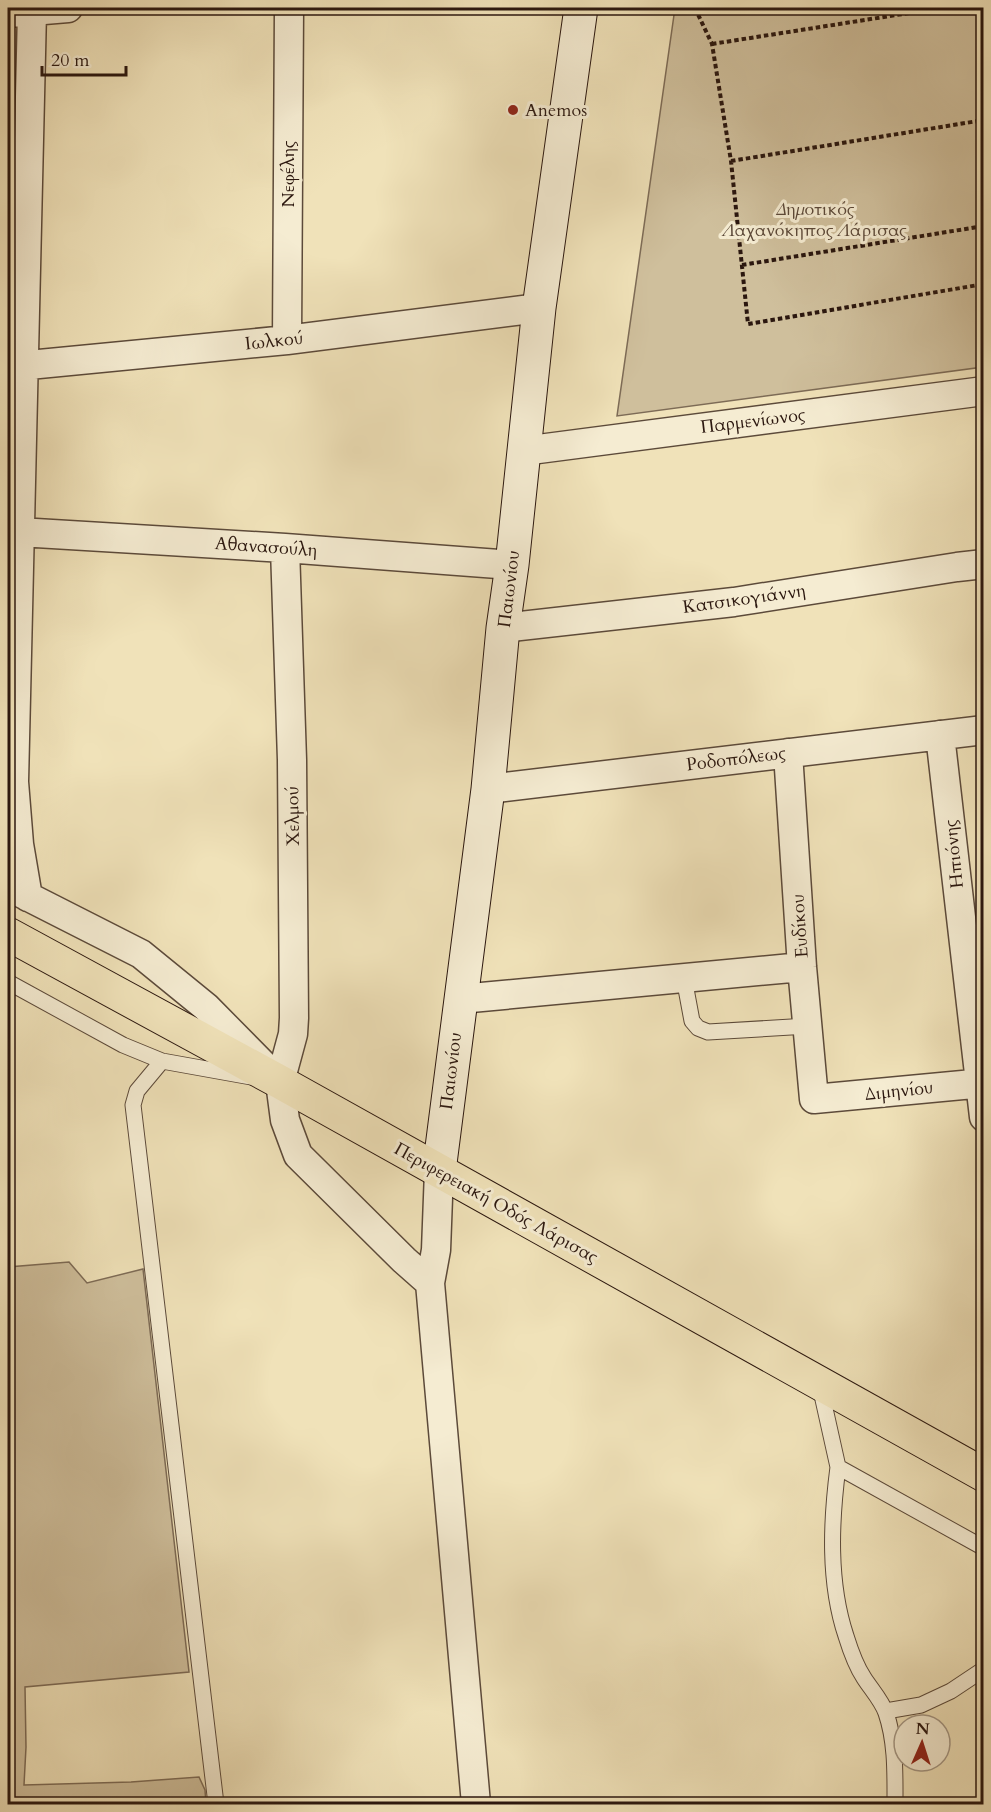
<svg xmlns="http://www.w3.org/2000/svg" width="991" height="1812" viewBox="0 0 991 1812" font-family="Cardo,serif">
<rect width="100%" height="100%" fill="#f0e2b9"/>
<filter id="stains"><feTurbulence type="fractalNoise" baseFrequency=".00333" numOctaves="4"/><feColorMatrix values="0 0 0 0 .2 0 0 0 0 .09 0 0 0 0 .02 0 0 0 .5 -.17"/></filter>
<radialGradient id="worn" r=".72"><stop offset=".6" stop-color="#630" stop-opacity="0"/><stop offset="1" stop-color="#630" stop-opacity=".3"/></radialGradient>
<path fill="#cfbf9c" stroke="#7d6b56" stroke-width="1.5" d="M675 8H983V367L617 416Z
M69 1262 87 1283 143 1269 189 1672 25 1687 26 1747 24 1785 131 1782 199 1777 205 1790 206 1804H8V1267Z"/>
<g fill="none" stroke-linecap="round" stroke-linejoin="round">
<defs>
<path id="lane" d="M684 978 692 1021 698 1028 708 1032 808 1026
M8 982 123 1045 162 1061 251 1077
M162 1061 137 1091 133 1105 216 1804
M820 1386 838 1467 984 1548
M838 1467C831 1521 828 1582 846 1636 850 1649 856 1666 864 1678 871 1689 882 1701 886 1713 896 1742 895 1775 895 1804
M886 1711 921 1705 951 1691 984 1669"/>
<path id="street" d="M8 13 68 8
M287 340 289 8
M8 367 287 340 539 308
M523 451 984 391
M19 532 285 548 512 565
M503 628 734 602 957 567 984 564
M940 735 984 1117
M788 753 802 967 814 1099 984 1083
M488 789 984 730
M11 888 141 954 206 1007 280 1082 285 1120 298 1155 404 1260 430 1283
M28 897 19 844 14 782 32 11
M460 999 802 967
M280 1082 293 1034 294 1018 292 760 285 548
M439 1171 436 1250 430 1283 476 1804"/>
<path id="secondary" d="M439 1171 488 789 503 628 512 565 539 308 581 8"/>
<path id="highway" d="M8 934 280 1082 984 1475"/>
</defs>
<use href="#lane" stroke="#5c4a3a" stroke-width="17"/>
<use href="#street" stroke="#5c4a3a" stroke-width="31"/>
<use href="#secondary" stroke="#2b170f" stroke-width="35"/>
<use href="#highway" stroke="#2b170f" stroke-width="35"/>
<path stroke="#2b170f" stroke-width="4" stroke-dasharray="4.5 3" stroke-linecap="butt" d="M695 8 712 44 731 161 748 324 984 284
M712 44 941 8
M731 161 984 120
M742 265 984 226"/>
<use href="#lane" stroke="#f5ecd2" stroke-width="15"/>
<use href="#street" stroke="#f5ecd2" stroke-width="28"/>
<use href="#secondary" stroke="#f5ecd2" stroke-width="33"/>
<use href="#highway" stroke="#f0e2b9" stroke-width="33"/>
</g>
<circle fill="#8f2418" stroke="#f5ecd2" stroke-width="2" cx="513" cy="110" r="6"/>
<g text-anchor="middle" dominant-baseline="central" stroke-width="6" stroke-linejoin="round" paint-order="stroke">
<g font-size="18" fill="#2b170f" stroke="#f5ecd2" text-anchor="start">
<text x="525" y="110">Anemos</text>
</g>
<g font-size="18" fill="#2b170f" stroke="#f5ecd2">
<text transform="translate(288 174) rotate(-90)">Νεφέλης</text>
<text transform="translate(274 341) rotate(-6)">Ιωλκού</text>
<text transform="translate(753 421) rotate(-7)">Παρμενίωνος</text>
<text transform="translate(266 547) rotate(4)">Αθανασούλη</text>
<text transform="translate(509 589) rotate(-83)">Παιωνίου</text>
<text transform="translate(744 599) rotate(-8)">Κατσικογιάννη</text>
<text transform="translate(736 759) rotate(-7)">Ροδοπόλεως</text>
<text transform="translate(293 816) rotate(-91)">Χελμού</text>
<text transform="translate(954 854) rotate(-96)">Ηπιόνης</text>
<text transform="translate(800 926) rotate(-94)">Ευδίκου</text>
<text transform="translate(451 1071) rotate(-83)">Παιωνίου</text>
<text transform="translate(899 1091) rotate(-6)">Διμηνίου</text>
<text transform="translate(496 1203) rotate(29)">Περιφερειακή Οδός Λάρισας</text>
</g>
<g font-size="18" font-style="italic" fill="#5c4939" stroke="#f5ecd2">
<text x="815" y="209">Δημοτικός<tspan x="815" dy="21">Λαχανόκηπος Λάρισας</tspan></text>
</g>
</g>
<rect width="991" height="1812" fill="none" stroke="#f0e2b9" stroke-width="30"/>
<rect x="9" y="9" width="973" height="1794" fill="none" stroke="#2b170f" stroke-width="3"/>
<rect x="15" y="15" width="961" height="1782" fill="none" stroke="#2b170f" stroke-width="1.5"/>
<g transform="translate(922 1743) rotate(3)"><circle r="28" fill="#f5ecd2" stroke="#a49784" stroke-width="1.5"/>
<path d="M0-4.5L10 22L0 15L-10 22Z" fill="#8f2418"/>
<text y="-9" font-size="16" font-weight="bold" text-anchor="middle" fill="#2b170f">N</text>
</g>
<path d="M42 66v9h84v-9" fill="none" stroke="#2b170f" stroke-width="3"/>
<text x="51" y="66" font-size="18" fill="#2b170f" stroke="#f5ecd2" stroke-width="4.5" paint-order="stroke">20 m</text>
<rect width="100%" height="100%" filter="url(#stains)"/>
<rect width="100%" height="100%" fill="url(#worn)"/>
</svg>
